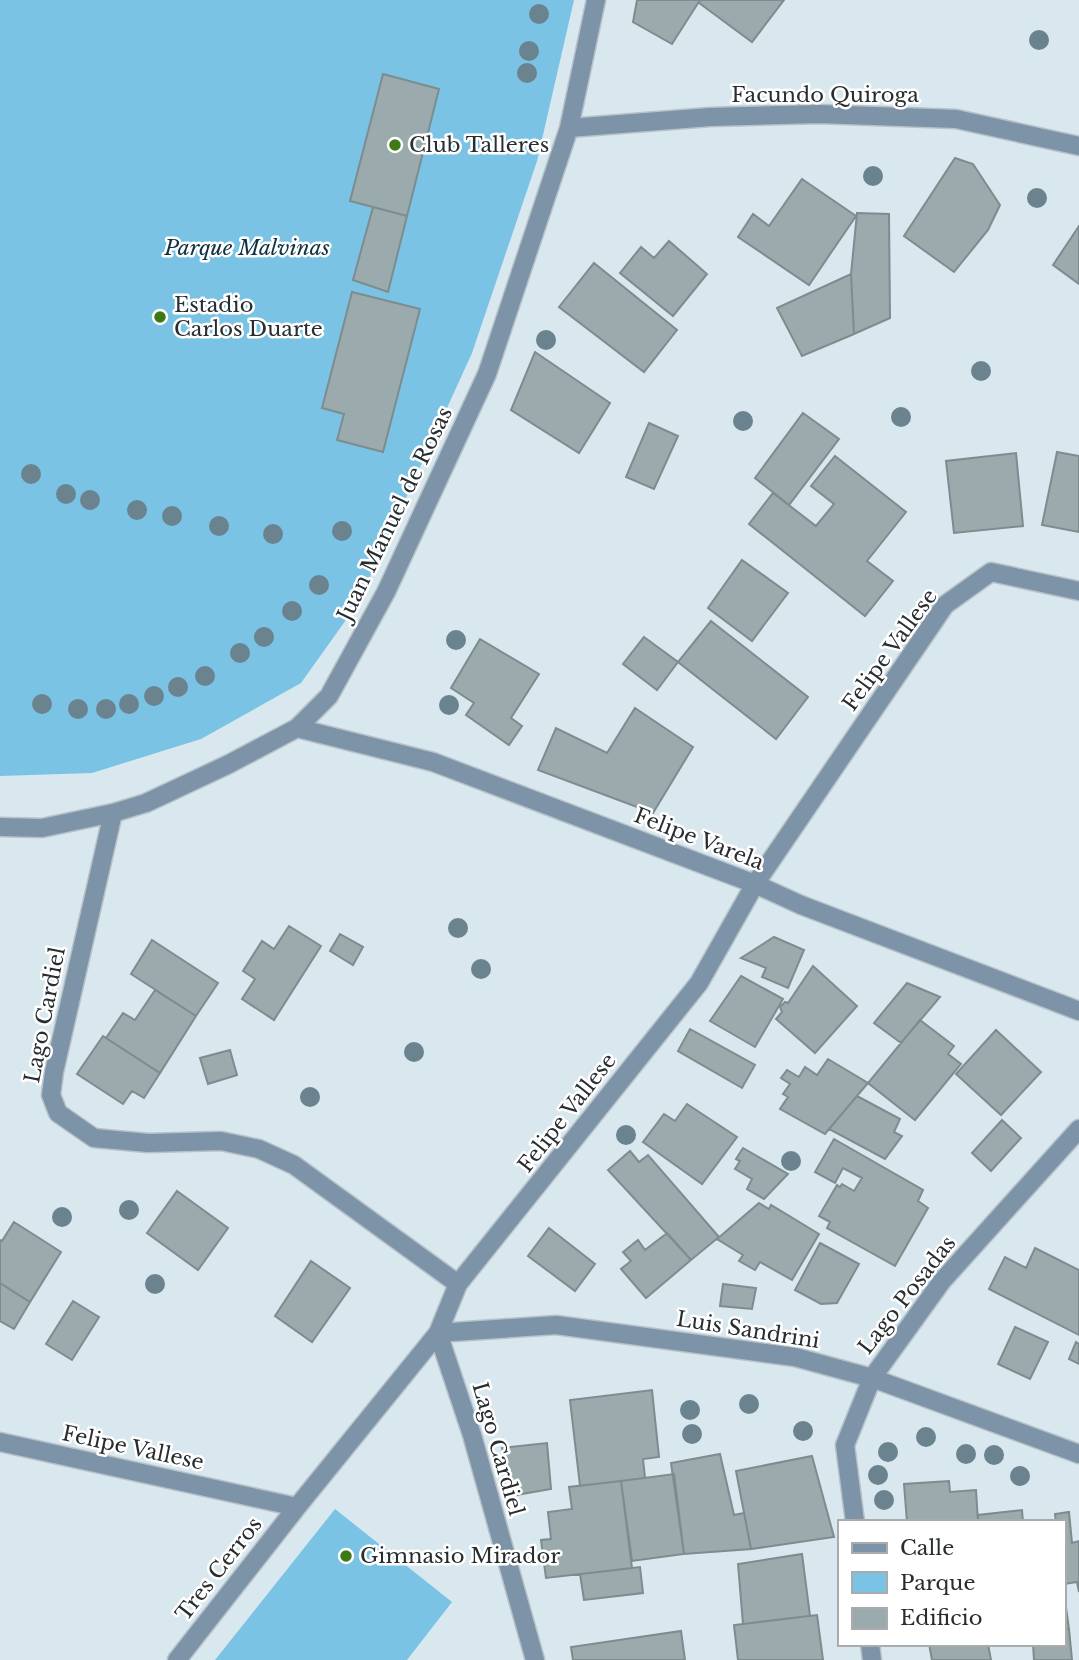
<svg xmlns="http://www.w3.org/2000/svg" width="1079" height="1660" viewBox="0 0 1079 1660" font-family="'Libre Baskerville',serif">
<rect width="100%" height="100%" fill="#d9e7ee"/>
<path fill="#7bc3e5" d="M0 0H574L537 161 472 353 358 603 301 683 201 739 92 773 0 776Z
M335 1509 452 1602 407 1660H215Z"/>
<path fill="#9aaaad" stroke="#7d8c8f" stroke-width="2" d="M637 0H700L672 44 633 22Z
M700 0H784L752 42 699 3Z
M383 74 439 89 407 216 350 201Z
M955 158 973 164 1000 205 988 230 954 272 904 236Z
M802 179 856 216 809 285 738 237 753 214 769 226Z
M373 207 407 216 388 292 353 280Z
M857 213 889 214 890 318 854 334 851 274Z
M1079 226V284L1053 265Z
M669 241 707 274 673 316 620 273 641 247 654 258Z
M594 263 677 330 644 372 559 307Z
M851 274 854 334 802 356 777 308Z
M352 292 420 309 383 452 337 440 344 414 322 408Z
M535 352 610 403 579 453 511 410Z
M803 413 839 439 789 505 755 478Z
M649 423 678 436 654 489 626 477Z
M1057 452 1079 456V532L1042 525Z
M1016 453 1023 526 954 533 946 461Z
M835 456 906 512 867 561 893 581 865 616 749 524 773 493 816 526 834 504 811 486Z
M742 560 788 593 752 641 708 608Z
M711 621 808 697 776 739 678 662Z
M644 637 678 662 657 690 623 664Z
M480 639 539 674 511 718 522 726 509 745 466 715 474 703 451 688Z
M635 708 693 747 653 813 538 770 556 728 607 753Z
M289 926 321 946 274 1020 242 999 255 979 243 971 262 941 274 949Z
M340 934 363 947 353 965 330 951Z
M774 937 804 950 788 988 762 977 766 968 741 958Z
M152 940 218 983 196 1016 131 974Z
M813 966 857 1006 815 1053 776 1019 782 1012 780 1007 785 1002 788 1003Z
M741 976 783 999 755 1047 710 1021Z
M907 983 940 997 901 1043 874 1023Z
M155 990 196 1016 160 1073 106 1038 123 1013 135 1020Z
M920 1020 954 1046 948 1054 961 1064 915 1120 868 1083Z
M690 1029 755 1065 742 1088 678 1051Z
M996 1030 1041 1072 1001 1115 956 1074Z
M103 1036 160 1073 144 1098 132 1091 123 1104 77 1074Z
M230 1050 237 1075 208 1084 200 1058Z
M828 1059 868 1083 825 1134 780 1109 788 1097 783 1094 790 1084 781 1078 787 1070 799 1077 805 1067 817 1075Z
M857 1096 900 1119 894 1132 902 1136 885 1159 829 1129Z
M687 1104 737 1137 702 1184 643 1142 664 1114 675 1121Z
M1002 1120 1021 1138 991 1171 972 1153Z
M834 1139 923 1190 918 1201 928 1208 895 1266 827 1228 830 1222 819 1216 837 1185 840 1187 842 1184 854 1191 862 1178 843 1168 835 1183 815 1172Z
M743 1148 788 1174 764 1199 747 1189 752 1179 735 1169 740 1161 736 1159Z
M630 1151 639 1162 648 1155 719 1237 691 1260 608 1170Z
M177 1191 228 1228 198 1270 147 1233Z
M759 1203 769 1209 771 1205 819 1234 792 1280 760 1262 755 1270 739 1261 743 1255 717 1239Z
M14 1222 61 1252 30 1302 0 1283V1240L2 1241Z
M549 1228 595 1264 575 1291 528 1256Z
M667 1233 691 1260 646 1298 621 1269 631 1261 623 1252 638 1240 645 1250Z
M820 1243 859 1264 837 1303 821 1304 795 1290Z
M1035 1248 1079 1270V1335L989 1289 1005 1257 1026 1268Z
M311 1261 350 1288 312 1342 275 1316Z
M0 1283 30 1302 14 1329 0 1321Z
M723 1284 756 1288 752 1309 720 1306Z
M73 1301 99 1317 72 1360 46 1344Z
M1015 1327 1048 1342 1030 1379 998 1364Z
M1076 1342 1079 1344V1364L1069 1359Z
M652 1390 659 1457 643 1459 645 1478 580 1486 570 1400Z
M547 1443 551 1489 516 1495 502 1448Z
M720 1454 734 1515 744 1513 751 1549 684 1554 671 1463Z
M812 1456 834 1537 751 1549 736 1471Z
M674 1474 684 1554 632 1561 621 1481Z
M621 1481 632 1568 546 1578 541 1540 551 1539 548 1512 572 1509 569 1487Z
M949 1481 950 1492 976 1490 978 1522H907L904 1484Z
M1022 1510 1023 1522H978V1515Z
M1069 1512 1072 1543 1079 1541V1592L1077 1582 1063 1584V1522H1056L1055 1514Z
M802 1554 810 1616 743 1624 738 1564Z
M640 1567 643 1593 584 1600 580 1574Z
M1064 1593 1069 1629H1063V1594Z
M817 1615 823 1660H738L734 1625Z
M1063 1629H1069L1072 1660H1034L1033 1644H1063Z
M681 1631 685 1660H573L571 1647Z
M929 1644H988L991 1660H932Z"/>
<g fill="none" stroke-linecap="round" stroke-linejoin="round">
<defs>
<path id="minor" d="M569 128 710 117 819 114 956 119 1079 146
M297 728 433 762 755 884 801 905 1079 1011
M113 813 54 1072 51 1095 58 1113 94 1138 148 1143 221 1141 259 1149 294 1165 458 1284
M0 827 42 828 113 813 146 803 229 764 297 728 329 696 386 592 487 374 569 128 596 0
M438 1333 556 1325 795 1357 872 1378 1079 1454
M438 1333 472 1435 535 1660
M0 1442 297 1507
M855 1522 845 1445 872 1378 942 1281 1079 1129
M870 1644 872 1660
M177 1660 297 1507 438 1333 458 1284 699 983 755 884 945 605 991 572 1079 591"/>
</defs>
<use href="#minor" stroke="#b6c2c8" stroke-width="21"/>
<use href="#minor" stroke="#7d93a8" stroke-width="18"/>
</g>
<g fill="#6a838f">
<circle cx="539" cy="14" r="10"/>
<circle cx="1039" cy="40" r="10"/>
<circle cx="529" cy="51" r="10"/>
<circle cx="527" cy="73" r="10"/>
<circle cx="873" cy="176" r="10"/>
<circle cx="1037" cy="198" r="10"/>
<circle cx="546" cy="340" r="10"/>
<circle cx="981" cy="371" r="10"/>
<circle cx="901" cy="417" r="10"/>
<circle cx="743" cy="421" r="10"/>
<circle cx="31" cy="474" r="10"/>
<circle cx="66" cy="494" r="10"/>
<circle cx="90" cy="500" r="10"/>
<circle cx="137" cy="510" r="10"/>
<circle cx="172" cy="516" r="10"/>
<circle cx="219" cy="526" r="10"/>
<circle cx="342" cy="531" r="10"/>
<circle cx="273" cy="534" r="10"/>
<circle cx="319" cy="585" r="10"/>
<circle cx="292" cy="611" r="10"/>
<circle cx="264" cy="637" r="10"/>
<circle cx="456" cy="640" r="10"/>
<circle cx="240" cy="653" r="10"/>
<circle cx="205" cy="676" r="10"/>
<circle cx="178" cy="687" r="10"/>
<circle cx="154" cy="696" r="10"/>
<circle cx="42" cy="704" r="10"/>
<circle cx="129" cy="704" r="10"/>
<circle cx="449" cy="705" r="10"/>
<circle cx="78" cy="709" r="10"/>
<circle cx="106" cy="709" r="10"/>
<circle cx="458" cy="928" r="10"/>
<circle cx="481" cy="969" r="10"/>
<circle cx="414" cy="1052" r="10"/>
<circle cx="310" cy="1097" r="10"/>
<circle cx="626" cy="1135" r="10"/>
<circle cx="791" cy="1161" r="10"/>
<circle cx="129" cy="1210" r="10"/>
<circle cx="62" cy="1217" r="10"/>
<circle cx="155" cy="1284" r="10"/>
<circle cx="749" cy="1404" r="10"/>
<circle cx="690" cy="1410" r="10"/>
<circle cx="803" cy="1431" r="10"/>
<circle cx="692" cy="1434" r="10"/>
<circle cx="926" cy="1437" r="10"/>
<circle cx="888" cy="1452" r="10"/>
<circle cx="966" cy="1454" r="10"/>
<circle cx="994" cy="1455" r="10"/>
<circle cx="878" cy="1475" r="10"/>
<circle cx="1020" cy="1476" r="10"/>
<circle cx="884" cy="1500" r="10"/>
</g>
<g fill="#3d7a16" stroke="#fff" stroke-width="2.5">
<circle cx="395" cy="145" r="7"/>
<circle cx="160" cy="317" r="7"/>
<circle cx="346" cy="1556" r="7"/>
</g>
<g text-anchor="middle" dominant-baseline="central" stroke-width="5" stroke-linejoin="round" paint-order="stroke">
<g font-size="21" fill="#282d30" stroke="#fff">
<text x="825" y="95">Facundo Quiroga</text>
<text transform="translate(395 514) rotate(-64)">Juan Manuel de Rosas</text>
<text transform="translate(890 650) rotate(-54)">Felipe Vallese</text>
<text transform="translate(699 839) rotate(21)">Felipe Varela</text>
<text transform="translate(45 1015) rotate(-79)">Lago Cardiel</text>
<text transform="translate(567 1113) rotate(-52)">Felipe Vallese</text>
<text transform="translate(907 1295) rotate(-52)">Lago Posadas</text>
<text transform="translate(748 1330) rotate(9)">Luis Sandrini</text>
<text transform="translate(133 1448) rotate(12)">Felipe Vallese</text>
<text transform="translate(498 1449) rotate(74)">Lago Cardiel</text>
<text transform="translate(219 1569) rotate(-52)">Tres Cerros</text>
</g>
<g font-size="21" fill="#282d30" stroke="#fff" text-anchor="start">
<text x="409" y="145">Club Talleres</text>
<text x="174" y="305">Estadio<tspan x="174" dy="24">Carlos Duarte</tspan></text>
<text x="360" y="1556">Gimnasio Mirador</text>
</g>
<g font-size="21" font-style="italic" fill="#0f3241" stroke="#fff">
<text x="247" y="248">Parque Malvinas</text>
</g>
</g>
<rect x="838" y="1520" width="228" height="126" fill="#ffffff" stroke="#a9abac" stroke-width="2"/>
<rect x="852" y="1543" width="35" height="10" fill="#7d93a8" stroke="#a9abac" stroke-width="2"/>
<text x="900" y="1555" font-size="21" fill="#282d30">Calle</text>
<rect x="852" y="1572" width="35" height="21" fill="#7bc3e5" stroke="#a9abac" stroke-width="2"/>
<text x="900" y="1590" font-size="21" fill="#282d30">Parque</text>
<rect x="852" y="1608" width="35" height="21" fill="#9aaaad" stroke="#a9abac" stroke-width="2"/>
<text x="900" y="1625" font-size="21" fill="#282d30">Edificio</text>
</svg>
